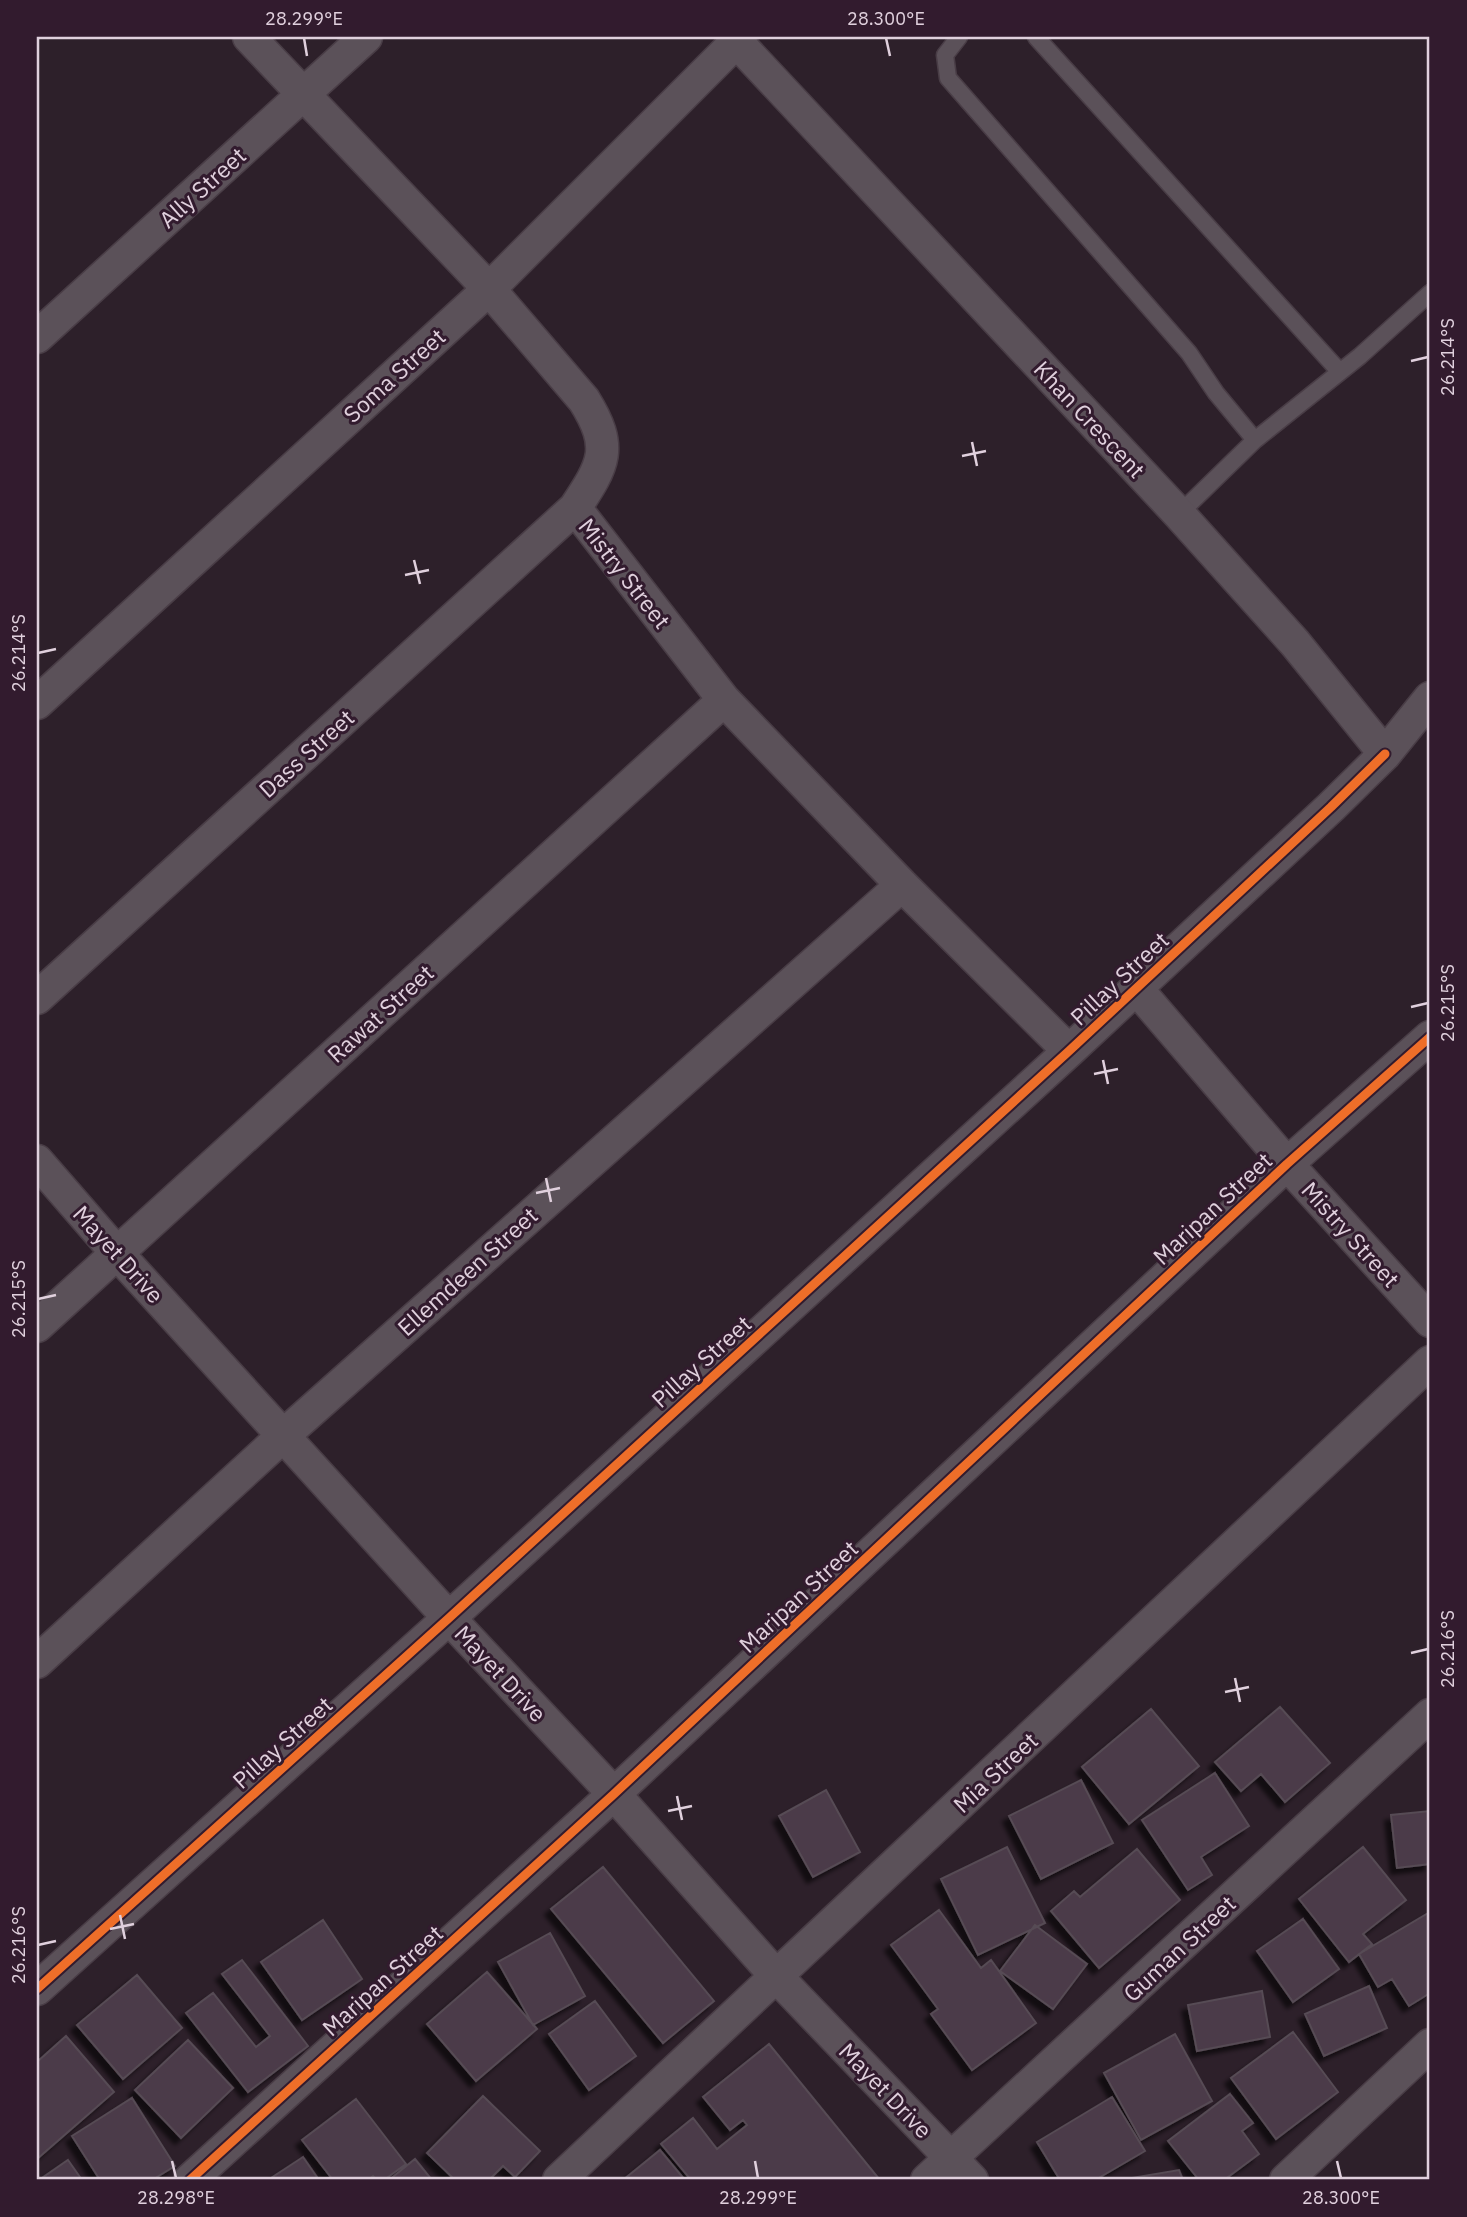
<svg xmlns="http://www.w3.org/2000/svg" width="1467" height="2217" viewBox="0 0 1467 2217" font-family="'IBM Plex Sans',sans-serif">
<defs>
<filter id="shadow"><feDropShadow dx="-6" dy="6" stdDeviation="2" flood-color="#0009"/></filter>
</defs>
<rect width="100%" height="100%" fill="#2d202a"/>
<path fill="#4c3b49" stroke="#564b54" stroke-width="2" filter="url(#shadow)" d="M1280 1707 1330 1763 1285 1802 1261 1774 1241 1791 1215 1762Z
M1151 1709 1199 1766 1129 1824 1082 1767Z
M1215 1773 1249 1826 1201 1857 1212 1875 1188 1890 1142 1820Z
M1081 1780 1113 1843 1041 1879 1009 1816Z
M826 1790 860 1852 813 1877 779 1816Z
M1430 1811V1864L1397 1868 1391 1815Z
M1007 1847 1045 1923 978 1955 941 1879Z
M1363 1847 1406 1900 1363 1934 1372 1944 1349 1962 1299 1899Z
M1137 1849 1180 1900 1099 1968 1051 1911 1074 1891 1080 1897Z
M603 1867 714 2001 663 2043 551 1909Z
M939 1910 981 1968 991 1960 1036 2023 972 2070 931 2014 938 2009 891 1945Z
M1430 1912V1993L1409 2006 1392 1979 1378 1987 1359 1954Z
M1303 1919 1339 1969 1293 2002 1257 1951Z
M323 1920 362 1979 302 2020 261 1962Z
M1035 1925 1087 1964 1053 2009 1000 1971Z
M550 1933 585 1996 533 2025 498 1962Z
M242 1960 308 2046 248 2092 186 2013 213 1993 256 2047 270 2036 222 1974Z
M487 1972 537 2029 476 2081 427 2024Z
M137 1975 182 2028 123 2079 77 2025Z
M1369 1986 1387 2028 1324 2056 1305 2014Z
M1262 1991 1270 2037 1197 2051 1188 2005Z
M595 2001 636 2056 589 2090 549 2034Z
M1293 2032 1338 2092 1276 2139 1231 2078Z
M1175 2034 1212 2101 1141 2140 1104 2073Z
M66 2036 114 2092 37 2159V2062Z
M188 2040 233 2088 181 2138 135 2090Z
M769 2044 880 2180H691L661 2144 693 2118 717 2149 747 2125 743 2120 730 2130 703 2097Z
M1230 2094 1253 2123 1242 2131 1259 2154 1224 2180H1199L1168 2141Z
M483 2096 540 2151 515 2177 503 2166 489 2180H455L427 2153Z
M1112 2097 1145 2151 1095 2180H1060L1037 2142Z
M132 2098 175 2166 152 2180H100L72 2136Z
M356 2099 406 2164 384 2180H377L373 2176 368 2180H333L302 2140Z
M660 2150 685 2180H623Z
M303 2157 319 2180H268Z
M415 2159 432 2180H389Z
M68 2160 82 2180H39Z
M1179 2170 1183 2180H1120Z"/>
<g fill="none" stroke-linecap="round" stroke-linejoin="round">
<defs>
<path id="lane" d="M959 37 945 55 948 78 1189 353 1216 393 1255 440 1179 514
M1036 37 1340 372
M1255 440 1360 356 1430 293"/>
<path id="street" d="M736 41 1179 514 1295 643 1385 754 1430 698
M37 337 366 37
M575 508 724 700 902 885 1069 1051
M37 703 489 289 741 37
M1136 988 1287 1164 1430 1321
M37 998 575 508C604 464 614 448 584 400L489 289 249 37
M37 1161 116 1252 449 1618 614 1794 777 1977 972 2180
M37 1326 724 700
M37 1662 284 1435 902 885
M37 1989 449 1618 1069 1051 1331 807 1385 754
M190 2180 614 1794 1287 1164 1430 1037
M559 2180 1430 1362
M927 2180 1430 1715
M1286 2180 1430 2045"/>
</defs>
<use href="#lane" stroke="#493d46" stroke-width="19"/>
<use href="#street" stroke="#493d46" stroke-width="35"/>
<use href="#lane" stroke="#5b5159" stroke-width="16"/>
<use href="#street" stroke="#5b5159" stroke-width="32"/>
<defs>
<path id="cycleway" d="M37 1989 449 1618 1069 1051 1331 807 1385 754
M190 2180 614 1794 1287 1164 1430 1037"/>
</defs>
<use href="#cycleway" stroke="#321b2e" stroke-width="13"/>
<use href="#cycleway" stroke="#ee6e29" stroke-width="9"/>
</g>
<path fill="none" stroke="#e0d0dd" stroke-width="2.5" d="M304 38 307 56M886 38 890 56M1411 361 1428 357M972 442 977 466M962 456 986 451M414 560 420 584M405 575 429 570M38 653 56 649M1411 1007 1428 1003M1103 1060 1108 1084M1094 1074 1118 1069M546 1178 551 1202M536 1193 560 1188M38 1299 56 1295M1411 1653 1428 1649M1235 1678 1240 1702M1225 1692 1249 1687M677 1796 682 1820M668 1811 692 1806M120 1915 125 1939M110 1929 134 1924M38 1945 56 1941M172 2161 176 2178M755 2161 758 2178M1337 2161 1341 2178"/>
<g text-anchor="middle" dominant-baseline="central" stroke-width="6" stroke-linejoin="round" paint-order="stroke">
<g font-size="23" fill="#e0d0dd" stroke="#321b2e">
<text transform="translate(202 187) rotate(-42)">Ally Street</text>
<text transform="translate(394 375) rotate(-42)">Soma Street</text>
<text transform="translate(1090 419) rotate(47)">Khan Crescent</text>
<text transform="translate(625 573) rotate(52)">Mistry Street</text>
<text transform="translate(306 753) rotate(-42)">Dass Street</text>
<text transform="translate(1119 978) rotate(-43)">Pillay Street</text>
<text transform="translate(380 1013) rotate(-42)">Rawat Street</text>
<text transform="translate(1212 1208) rotate(-43)">Maripan Street</text>
<text transform="translate(1351 1234) rotate(48)">Mistry Street</text>
<text transform="translate(119 1254) rotate(48)">Mayet Drive</text>
<text transform="translate(467 1271) rotate(-42)">Ellemdeen Street</text>
<text transform="translate(701 1361) rotate(-42)">Pillay Street</text>
<text transform="translate(798 1596) rotate(-43)">Maripan Street</text>
<text transform="translate(501 1673) rotate(47)">Mayet Drive</text>
<text transform="translate(282 1742) rotate(-42)">Pillay Street</text>
<text transform="translate(995 1772) rotate(-43)">Mia Street</text>
<text transform="translate(1179 1948) rotate(-43)">Guman Street</text>
<text transform="translate(382 1980) rotate(-42)">Maripan Street</text>
<text transform="translate(886 2090) rotate(46)">Mayet Drive</text>
</g>
</g>
<rect width="1467" height="2217" fill="none" stroke="#321b2e" stroke-width="77"/>
<rect x="38" y="38" width="1390" height="2140" fill="none" stroke="#e0d0dd" stroke-width="2.5"/>
<g font-size="18" text-anchor="middle" fill="#e0d0dd">
<text x="304" y="25">28.299°E</text>
<text x="886" y="25">28.300°E</text>
<text transform="translate(1448 357) rotate(-90)" y="6">26.214°S</text>
<text transform="translate(19 653) rotate(-90)" y="6">26.214°S</text>
<text transform="translate(1448 1003) rotate(-90)" y="6">26.215°S</text>
<text transform="translate(19 1299) rotate(-90)" y="6">26.215°S</text>
<text transform="translate(1448 1649) rotate(-90)" y="6">26.216°S</text>
<text transform="translate(19 1945) rotate(-90)" y="6">26.216°S</text>
<text x="176" y="2204">28.298°E</text>
<text x="758" y="2204">28.299°E</text>
<text x="1341" y="2204">28.300°E</text>
</g>
</svg>
